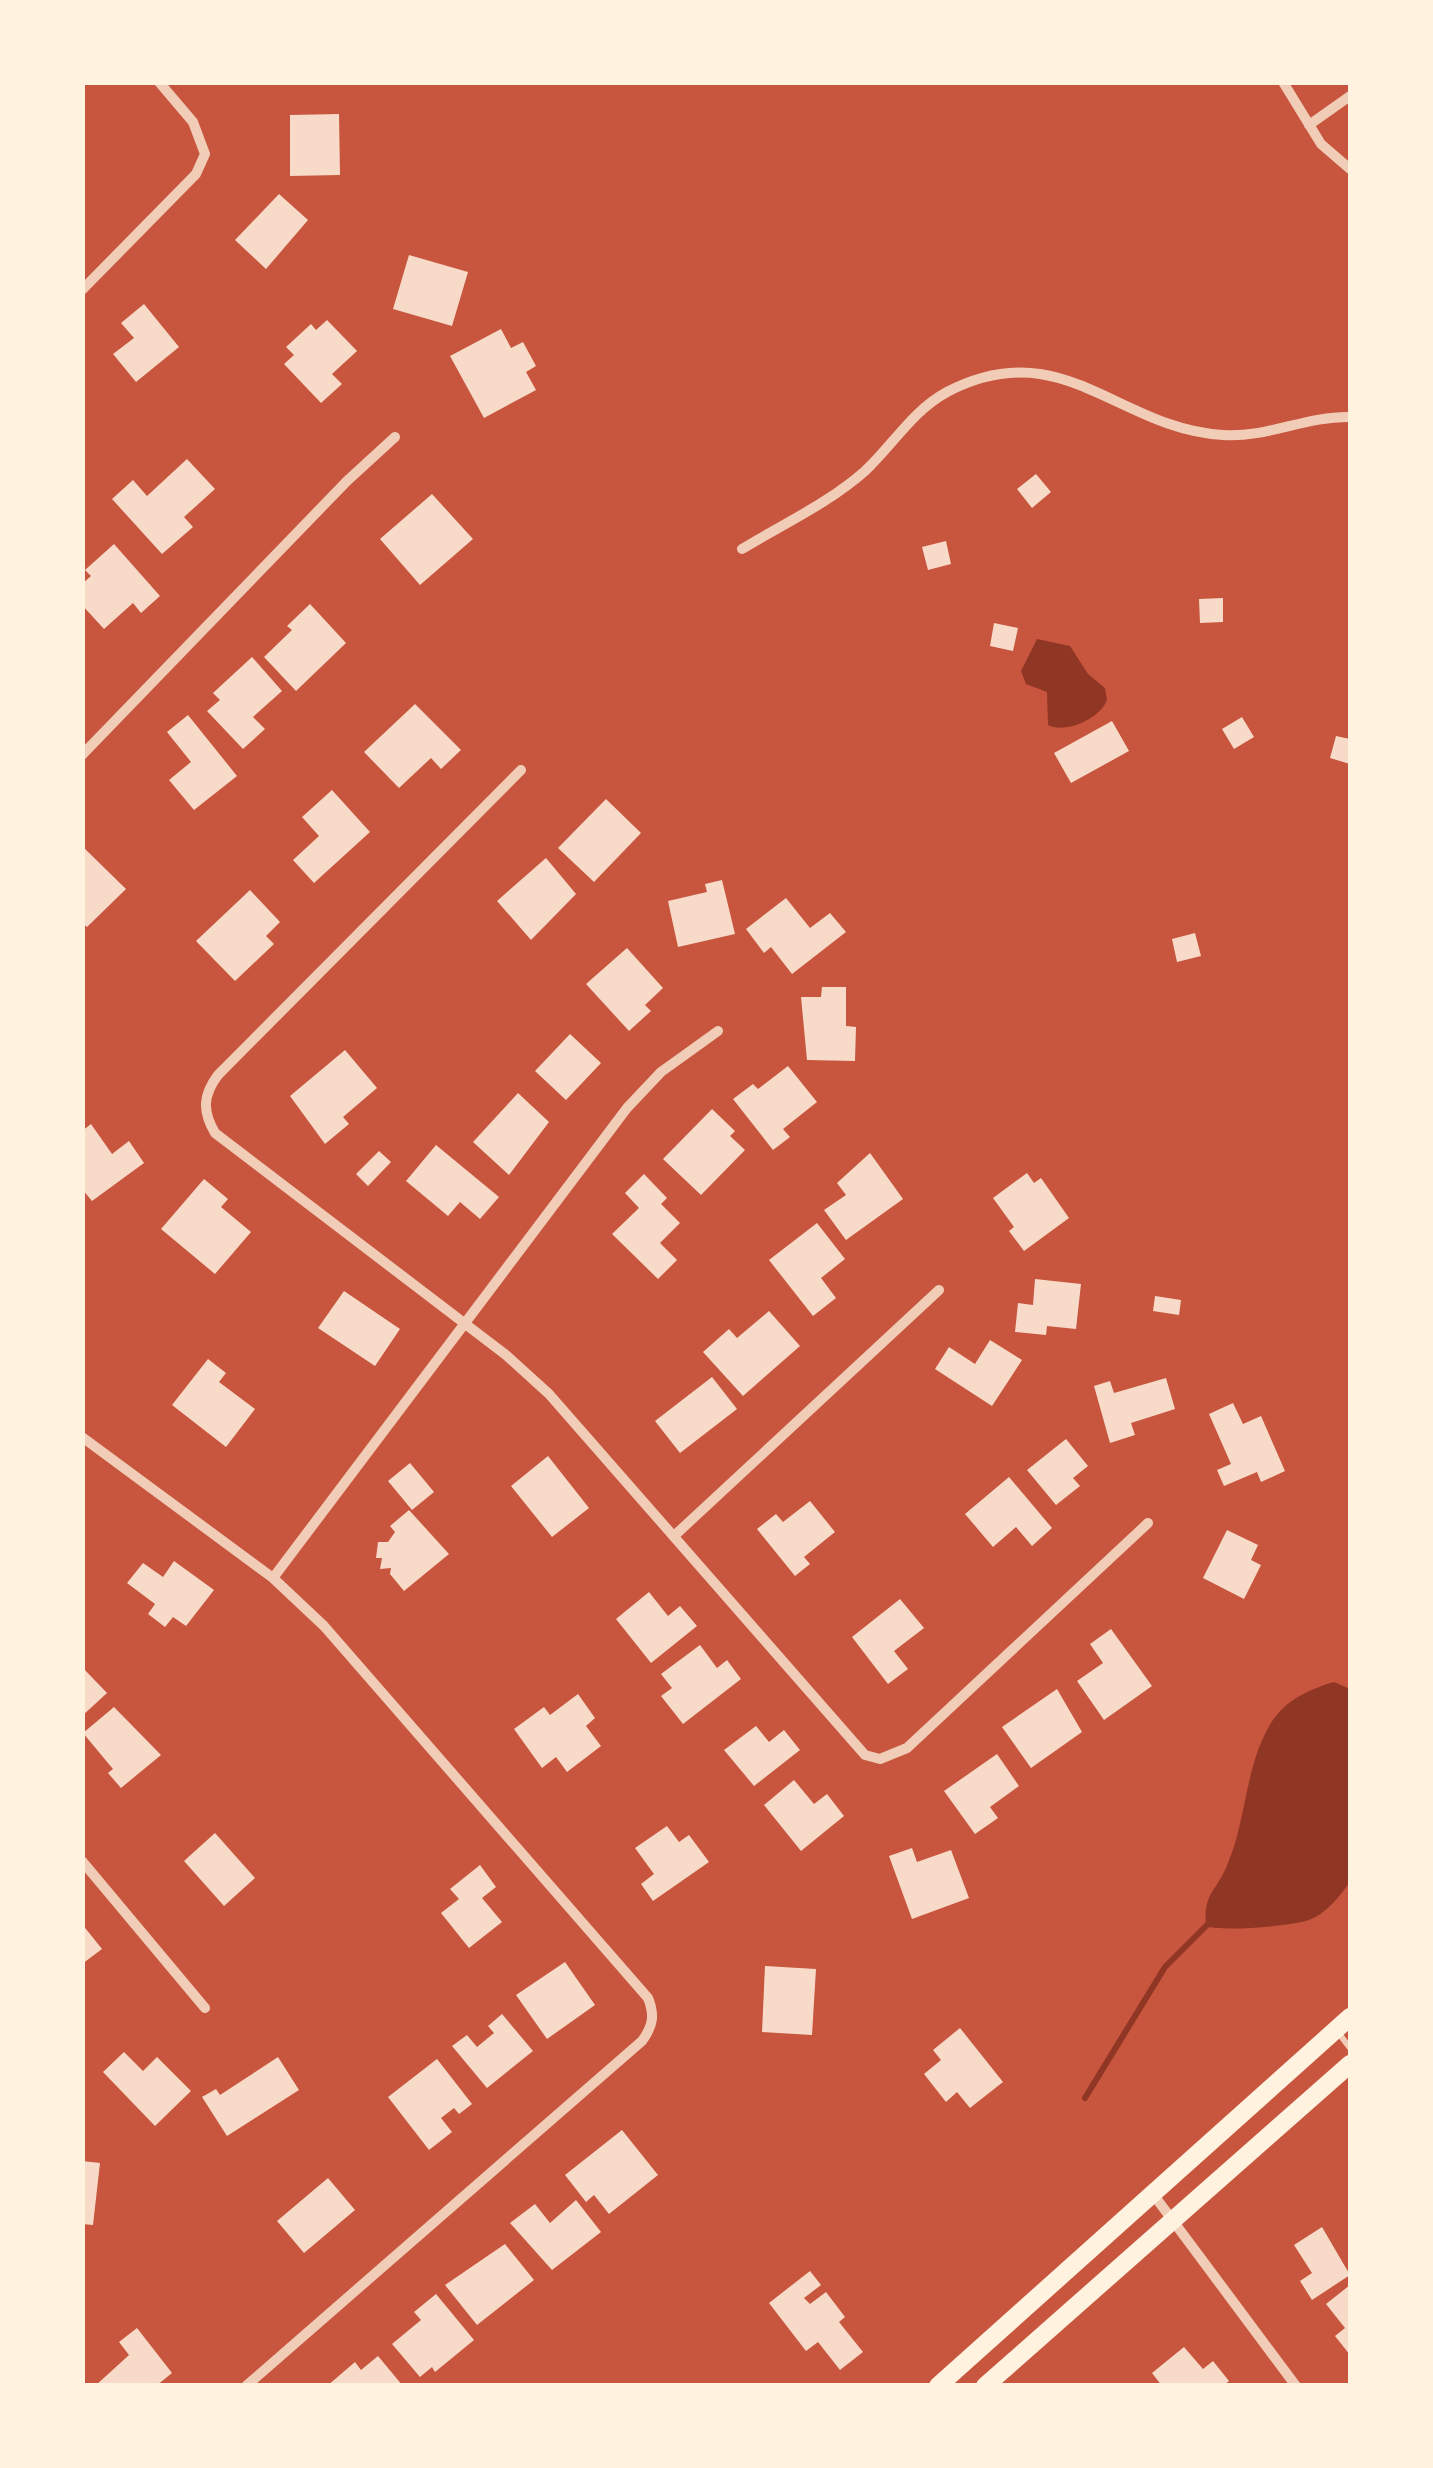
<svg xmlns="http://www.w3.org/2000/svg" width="1433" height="2468" viewBox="0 0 1433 2468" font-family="'Public Sans',sans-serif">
<rect width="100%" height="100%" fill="#c8553d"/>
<path fill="#8f3625" d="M1037 639 1070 646 1088 674 1105 688 1107 700C1100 719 1065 734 1048 725L1047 692 1026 684 1021 671Z
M1334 1682 1350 1689V1882C1339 1897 1327 1913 1309 1920 1291 1926 1222 1932 1206 1926 1203 1892 1217 1892 1228 1863 1247 1818 1245 1765 1271 1723 1285 1700 1310 1689 1334 1682Z"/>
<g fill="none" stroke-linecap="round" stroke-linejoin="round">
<path stroke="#8f3625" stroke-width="6" d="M1085 2098 1165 1967 1212 1920"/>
</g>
<path fill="#f7dbc8" d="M339 114 340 175 290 176V115Z
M279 194 308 220 266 269 235 240Z
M409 255 468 272 452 326 393 309Z
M144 304 179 347 136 382 113 354 134 338 121 323Z
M327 320 357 351 332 374 342 384 321 403 284 364 294 355 286 347 311 324 316 330Z
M501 329 511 348 523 342 536 366 526 372 536 390 484 418 450 356Z
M187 459 215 489 184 517 193 527 162 554 112 499 133 480 147 496Z
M1036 474 1051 492 1032 508 1017 489Z
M432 494 473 539 420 585 380 539Z
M946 541 951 564 928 570 922 547Z
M114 544 160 596 141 613 133 603 104 629 82 605V584L91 576 85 570Z
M1223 598V622L1200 623 1199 599Z
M310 604 346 643 296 691 264 657 292 630 287 626Z
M994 623 1018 628 1013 651 990 646Z
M252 657 282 691 253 717 265 729 243 749 207 711 220 700 213 693Z
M415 704 461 750 441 769 431 758 399 788 364 752Z
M188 715 237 776 194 810 169 780 191 762 167 732Z
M1242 717 1254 737 1234 749 1222 729Z
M1112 721 1129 751 1071 783 1054 753Z
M1336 736 1350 739V764L1330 758Z
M332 790 370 832 314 883 293 860 319 836 302 817Z
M606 799 641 833 594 882 558 848Z
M82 846 126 889 87 927 82 923Z
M546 858 576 894 531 940 497 901Z
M722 880 735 934 678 947 668 901 707 892 705 884Z
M250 890 280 922 266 936 274 944 235 981 196 941Z
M786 898 810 928 830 913 846 932 792 974 771 947 764 953 746 929Z
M1195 933 1201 956 1177 962 1172 939Z
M627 948 663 988 645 1005 651 1011 629 1031 586 984Z
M822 987H846V1026L856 1027 855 1061 807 1060 801 997H821Z
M570 1034 601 1063 566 1100 535 1071Z
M345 1050 377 1088 343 1117 349 1124 325 1144 290 1096Z
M788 1066 817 1102 783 1129 790 1137 773 1150 733 1099 753 1084 758 1089Z
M518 1093 549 1122 509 1175 473 1142Z
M712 1109 735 1131 730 1136 745 1150 701 1195 663 1159Z
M91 1124 112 1154 129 1141 144 1163 92 1201 82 1189V1131Z
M436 1145 499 1197 480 1219 460 1202 448 1216 406 1181Z
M379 1151 391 1162 368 1186 356 1174Z
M870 1153 903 1199 846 1240 824 1210 846 1195 837 1183Z
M1027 1173 1034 1183 1041 1178 1069 1218 1024 1251 1009 1231 1014 1227 993 1198Z
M644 1174 667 1198 661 1204 680 1223 660 1243 677 1260 658 1279 612 1234 639 1208 625 1193Z
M204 1179 228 1199 221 1207 251 1232 215 1274 161 1229Z
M817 1223 845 1259 821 1278 836 1298 813 1316 769 1260Z
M1035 1279 1081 1284 1076 1329 1047 1326 1046 1335 1015 1332 1018 1303 1033 1305Z
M344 1291 400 1329 375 1366 318 1328Z
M1155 1296 1181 1300 1179 1315 1153 1311Z
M769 1311 800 1346 743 1396 703 1352 729 1329 737 1338Z
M990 1340 1022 1360 992 1406 935 1369 949 1347 975 1364Z
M208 1359 226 1373 219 1382 255 1409 226 1447 172 1405Z
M712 1377 737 1409 680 1453 655 1421Z
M1166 1378 1175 1409 1131 1423 1135 1435 1110 1443 1094 1386 1110 1381 1114 1393Z
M1233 1403 1243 1424 1261 1416 1285 1471 1261 1482 1257 1472 1224 1486 1217 1470 1231 1464 1209 1414Z
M1066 1439 1088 1466 1073 1478 1080 1486 1056 1505 1027 1470Z
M548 1456 589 1508 552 1537 511 1486Z
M410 1463 434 1492 412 1510 388 1481Z
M1009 1477 1052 1528 1032 1546 1016 1527 993 1547 965 1514Z
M810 1501 835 1532 804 1557 810 1564 795 1576 757 1529 776 1514 783 1522Z
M409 1510 449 1554 404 1591 390 1574 391 1568 380 1569 382 1558H376L378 1542H388L395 1532 390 1526Z
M1227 1530 1258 1545 1251 1560 1261 1565 1244 1599 1203 1578Z
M174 1561 214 1590 186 1626 173 1617 165 1627 148 1614 155 1604 127 1583 143 1563 163 1577Z
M649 1592 668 1616 680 1606 697 1626 651 1663 616 1619Z
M900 1599 924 1628 894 1651 908 1669 888 1684 852 1637Z
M1111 1629 1152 1686 1104 1720 1077 1681 1103 1663 1090 1644Z
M700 1645 717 1668 727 1660 741 1679 683 1724 661 1696 672 1688 661 1674Z
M82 1667 107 1693 82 1716Z
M1057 1689 1082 1732 1031 1768 1002 1727Z
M578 1694 595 1718 586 1726 601 1746 567 1772 556 1757 542 1768 514 1729 544 1707 550 1715Z
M114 1707 161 1755 121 1788 108 1773 113 1769 83 1733Z
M756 1726 769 1742 784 1730 800 1750 754 1786 724 1750Z
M997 1754 1019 1786 990 1807 998 1818 975 1834 944 1791Z
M794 1780 814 1804 827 1794 844 1816 801 1851 764 1805Z
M667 1826 679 1842 689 1835 709 1862 653 1901 641 1884 654 1874 635 1848Z
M215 1833 255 1878 224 1906 184 1861Z
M912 1848 917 1862 951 1850 969 1898 912 1919 889 1856Z
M480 1865 496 1887 482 1898 502 1922 469 1948 441 1913 459 1899 450 1889Z
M82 1924 102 1949 82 1964Z
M565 1962 595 2005 547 2039 516 1995Z
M765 1966 816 1969 812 2035 762 2032Z
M502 2014 533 2051 487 2088 452 2046 467 2035 477 2047 494 2033 488 2026Z
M960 2028 1003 2082 970 2108 957 2092 946 2102 924 2074 941 2060 933 2050Z
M124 2052 143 2071 157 2057 191 2091 155 2126 103 2072Z
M278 2057 299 2090 227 2136 202 2097 216 2089 220 2095Z
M437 2059 472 2104 459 2114 454 2108 441 2118 452 2132 429 2150 388 2097Z
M622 2130 658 2175 609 2214 594 2195 586 2202 565 2175Z
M82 2161 100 2163 93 2225 82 2224Z
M328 2178 355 2210 304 2253 277 2221Z
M576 2200 601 2232 552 2270 510 2223 535 2204 550 2223Z
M1322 2227 1350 2275 1312 2300 1300 2281 1312 2273 1294 2245Z
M505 2244 534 2280 477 2325 445 2285Z
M810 2271 821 2285 804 2298 810 2304 826 2292 845 2317 839 2322 863 2352 840 2370 818 2342 806 2351 769 2303Z
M1350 2285V2355L1335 2336 1345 2328 1326 2304Z
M436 2294 474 2340 435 2372 432 2367 420 2377 392 2344 421 2320 414 2312Z
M137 2328 172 2373 156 2386H95L129 2355 119 2342Z
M1184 2347 1203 2369 1213 2361 1229 2381 1223 2386H1162L1152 2373Z
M378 2356 403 2386H327L355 2362 361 2370Z"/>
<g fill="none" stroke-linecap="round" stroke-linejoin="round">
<path stroke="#f1ccb7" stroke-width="6" d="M1337 2031 1350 2048"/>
<path stroke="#f1ccb7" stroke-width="10" d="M1283 82 1321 144 1350 169
M1309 125 1350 96
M82 290 196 174 205 154 193 122 159 82
M742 549C783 524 829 503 865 471 893 445 912 411 947 392 1063 332 1117 429 1223 435 1267 438 1306 416 1350 417
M82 755 347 481 395 437
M521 770 218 1075C203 1095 202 1111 215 1133L506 1355 549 1394 865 1755 880 1759 907 1748 1148 1523
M82 1437 273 1578 324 1626 648 1998C655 2015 653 2026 642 2041L246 2386
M674 1536 939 1290
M273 1578 627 1108 661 1072 718 1031
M82 1861 205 2008
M1153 2194 1296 2386"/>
<path stroke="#fff3e0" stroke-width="18" d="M938 2386 1350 2017
M985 2386 1350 2064"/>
</g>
<rect width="1433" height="2468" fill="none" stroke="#fff3e0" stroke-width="170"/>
</svg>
